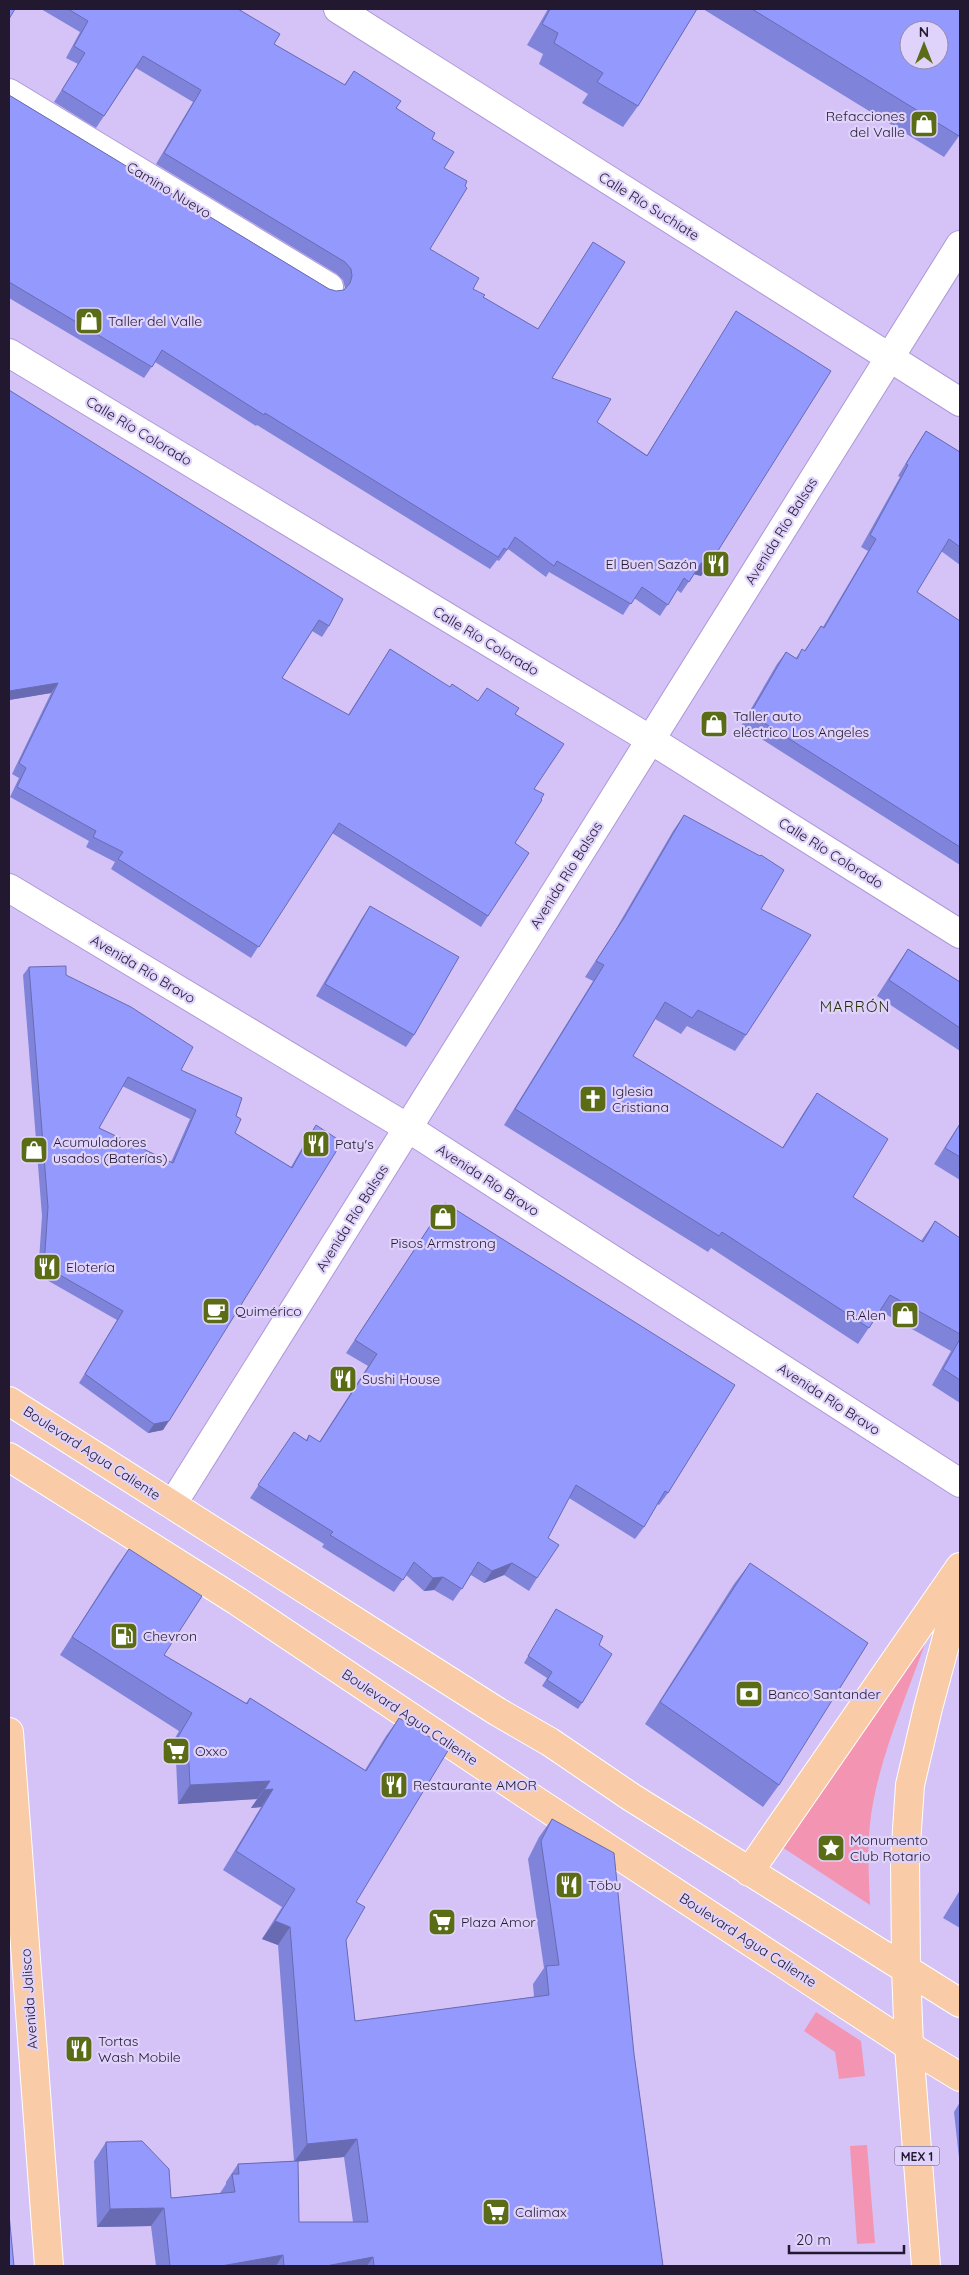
<svg xmlns="http://www.w3.org/2000/svg" width="969" height="2275" viewBox="0 0 969 2275" font-family="Quicksand,sans-serif">
<rect width="100%" height="100%" fill="#d5c3f8"/>
<path fill="#f395b2" d="M926 1641C906 1698 876 1765 870 1824 867 1851 869 1878 870 1905L782 1847Z
M816 2012 861 2041 865 2076 839 2079 835 2052 804 2031Z
M867 2145 875 2243 857 2244 850 2146Z"/>
<g fill="none" stroke-linecap="round" stroke-linejoin="round">
<defs>
<path id="minor" d="M338 9 960 402
M9 93 329 287
M9 353 651 740 960 934
M9 888 408 1128 960 1483
M172 1505 960 245"/>
<path id="major" d="M9 1401 498 1712 550 1742 631 1797 960 2003
M9 1457 237 1601 524 1793 909 2046 960 2077
M9 1732 49 2266
M749 1872 960 1567
M926 2266 909 2046 906 1969 905 1859 910 1785 928 1708 960 1589"/>
</defs>
<use href="#minor" stroke="#ae98d8" stroke-width="30"/>
<use href="#major" stroke="#fff" stroke-width="30"/>
<use href="#minor" stroke="#fff" stroke-width="28"/>
<use href="#major" stroke="#f9cba6" stroke-width="28"/>
</g>
<path fill="#7f84da" fill-rule="evenodd" d="M41 9H238L274 44 344 85 354 71 432 139 444 168 430 249 473 289 483 297 538 329 593 242 552 378 597 422 647 455 729 323 736 311 709 565 701 576 694 574 681 593 677 590 660 616 634 598 623 615 549 572 546 577 508 549 499 561 497 560 490 569 257 425 256 426 155 362 144 378 9 298V95L329 289 336 291 344 290 345 288 343 280 337 274 156 164 193 102 136 68 96 128 54 102 78 64 66 58 80 32Z
M548 9H697L638 106 623 127 582 103 588 94 539 64 543 54 527 45Z
M703 9H960L959 136 944 157Z
M9 390 329 626 322 637 312 631 282 678 348 715 390 649 449 687 478 701 515 714 534 789 488 916 481 927 332 833 251 958 111 869 115 862 86 847 89 841 10 797 19 778 12 774 51 693 9 700Z
M926 431 960 452V565L941 551 917 592 960 621V865L741 726 777 664 786 652 796 658 802 649 804 651 821 626 823 627 868 551 861 547 900 477 898 476 918 443Z
M684 815 761 909 746 1035 735 1051 687 1026 681 1034 655 1019 633 1056 782 1148 806 1109 817 1093 853 1197 921 1241 935 1221 960 1238V1403L932 1385 951 1351 880 1311 858 1344 711 1248 708 1252 504 1125 593 981 585 977 613 934 673 831Z
M370 906 414 1035 406 1047 316 996 362 918Z
M908 949 960 982V1051L877 996 897 965Z
M29 967 66 975 236 1116 235 1133 291 1167 310 1134 316 1125 163 1430 148 1433 79 1383 117 1320 38 1275 42 1216 23 975ZM122 1086 190 1119 171 1162 99 1128Z
M960 1123V1180L934 1164Z
M445 1203 668 1493 659 1505 657 1504 644 1527 635 1539 569 1498 548 1538 537 1578 529 1591 504 1575 484 1583 471 1575 453 1601 434 1590 424 1591 406 1575 394 1592 322 1547 324 1544 250 1498 294 1432 306 1440 309 1435 319 1442 368 1366 346 1353Z
M129 1549 164 1655 246 1703 250 1698 365 1770 386 1736 399 1718 356 1902 346 1940 355 2021 534 1997 533 1984 544 1968 528 1859 539 1837 552 1819 634 2054 663 2266H156L151 2226 97 2227 94 2161 106 2142 171 2198 220 2193 226 2184V2182L238 2164 294 2161 278 1945 262 1939 282 1907 223 1870 261 1807 251 1808 257 1799 178 1804 176 1761 165 1755 179 1731 60 1655 116 1567ZM344 2157 353 2222H299L298 2161Z
M750 1563 779 1785 763 1807 645 1724 734 1584Z
M556 1609 599 1645 582 1703 578 1709 542 1686 547 1678 524 1663Z
M960 1890V1928L943 1918Z
M960 2102V2167L954 2112Z"/>
<path fill="#686bb2" d="M701 563 709 565 701 576 693 574Z
M58 683 51 693 9 700V691Z
M169 1421 163 1430 148 1433 154 1424Z
M512 1563 504 1575 484 1583 492 1571Z
M443 1577 434 1590 424 1591 433 1578Z
M270 1781 257 1799 178 1804 190 1785Z
M273 1789 261 1807 251 1808 264 1790Z
M275 1921 290 1927 278 1945 262 1939Z
M357 2139 344 2157 294 2162 307 2144Z
M164 2208 151 2226 97 2227 110 2209Z
M283 2255 276 2266H221Z
M373 2257 367 2266H326Z"/>
<path fill="#9499fe" stroke="#686bb2" fill-rule="evenodd" d="M9 9H15L9 19Z
M68 9H238L280 34 274 44 345 85 354 71 401 101 396 108 435 133 432 139 454 152 444 168 467 181 465 186 467 188 430 249 479 278 473 289 485 295 483 297 538 329 593 242 625 262 552 378 611 399 597 422 647 456 736 311 831 371 709 565 701 563 689 582 684 578 668 605 642 587 631 604 557 561 554 566 515 537 507 550 504 548 498 557 265 413 264 415 162 350 152 367 9 282V95L329 289 336 291 344 290 350 283 352 276 351 269 345 262 164 153 201 90 143 56 104 116 62 90 85 53 74 46 88 21Z
M550 9H697L638 106 597 82 603 73 554 43 558 33 542 24Z
M752 9H960V133L959 136ZM909 30H939V60H909Z
M9 390 343 599 329 626 319 620 282 678 349 715 390 649 450 687 452 684 478 701 487 688 519 708 515 714 564 744 534 789 544 794 541 799 542 800 515 843 529 853 488 916 339 823 259 947 118 859 123 852 93 837 96 831 17 787 26 768 19 763 58 683 9 691Z
M926 431 960 452V547L949 539 917 592 960 621V847L750 714 786 652 797 659 802 649 805 651 821 626 824 628 876 539 870 535 908 465 906 464Z
M684 815 760 856 761 855 784 870 761 909 811 935 746 1035 698 1010 692 1018 665 1002 633 1056 783 1148 817 1093 888 1139 853 1197 923 1242 935 1221 960 1238V1334L890 1295 869 1328 722 1232 719 1236 515 1109 604 965 596 961 624 918Z
M370 906 459 957 414 1035 325 984Z
M908 949 960 982V1028L889 980Z
M66 966V975L131 1007 193 1047 181 1070 242 1098 236 1116 241 1119 235 1133 292 1168 316 1125 342 1142 169 1421 154 1424 85 1374 123 1311 44 1266 48 1207 29 967ZM128 1077 196 1110 173 1163 99 1128Z
M960 1124V1157L945 1148Z
M445 1203 735 1385 668 1493 665 1491 644 1527 576 1485 548 1538 559 1545 537 1578 512 1563 492 1571 478 1562 462 1589 443 1577 433 1578 414 1562 403 1580 330 1535 333 1532 258 1485 294 1432 307 1441 309 1435 320 1442 377 1354 355 1340Z
M960 1339V1380L943 1369Z
M129 1549 202 1596 164 1655 247 1704 250 1698 366 1771 399 1718 449 1749 356 1902 365 1907 346 1940 355 2021 549 1995 546 1966 559 1965 541 1841 552 1819 614 1853 634 2054 663 2266H374L373 2257 326 2266H284L283 2255 221 2266H170L164 2208 110 2209 106 2142 142 2141 169 2169 171 2198 235 2192 232 2174H239L238 2164 298 2161 299 2222H368L357 2139 307 2144 290 1927 275 1921 295 1889 236 1851 273 1789 264 1790 270 1781 190 1785 188 1743 178 1737 192 1713 72 1637Z
M750 1563 868 1643 779 1785 660 1702Z
M556 1609 603 1636 599 1645 612 1654 582 1703 547 1680 552 1672 528 1656Z
M9 2214 14 2266H9Z"/>
<defs>
<symbol id="shop-square" viewBox="-11 -11 22 22"><rect x="-9" y="-9" width="18" height="18" rx="4" fill="#5b6c17" stroke="#e0d3fb"/><path d="M-5-2.5h2.3a2.7 3.5 0 0 1 5.4 0H5L5.5 6h-11ZM-1.5-2.5h3a1.5 2.3 0 0 0-3 0Z" fill="#fff"/></symbol>
<symbol id="restaurant-square" viewBox="-11 -11 22 22"><rect x="-9" y="-9" width="18" height="18" rx="4" fill="#5b6c17" stroke="#e0d3fb"/><path d="M-5-6h1v4h1v-4h1v4h1v-4h1v5L-1.5 .5V6h-2V.5L-5-1ZM5-6V6H3V1.5H1.5Q1.5-4 5-6Z" fill="#fff"/></symbol>
<symbol id="church-square" viewBox="-11 -11 22 22"><rect x="-9" y="-9" width="18" height="18" rx="4" fill="#5b6c17" stroke="#e0d3fb"/><path d="M-1.2-6h2.4v3.5h3.3v2.4h-3.3V6h-2.4V-.1h-3.3v-2.4h3.3Z" fill="#fff"/></symbol>
<symbol id="cafe-square" viewBox="-11 -11 22 22"><rect x="-9" y="-9" width="18" height="18" rx="4" fill="#5b6c17" stroke="#e0d3fb"/><path d="M-5.5-4.5H6V0H3Q3 3.5 0 3.5H-2.5Q-5.5 3.5-5.5 0ZM3-3.2v2h1.7v-2ZM-6 4.5H4V6H-6Z" fill="#fff"/></symbol>
<symbol id="fuel-square" viewBox="-11 -11 22 22"><rect x="-9" y="-9" width="18" height="18" rx="4" fill="#5b6c17" stroke="#e0d3fb"/><path d="M-5.5-6h7V0h2V4h1.3V-2.5L3-4.5l.8-.8L6-3V5H2.5V1h-1V6h-7ZM-4.2-4.7v3.2H.2V-4.7Z" fill="#fff"/></symbol>
<symbol id="bank-square" viewBox="-11 -11 22 22"><rect x="-9" y="-9" width="18" height="18" rx="4" fill="#5b6c17" stroke="#e0d3fb"/><path d="M-6-4H6V4H-6ZM0-2.3a2.3 2.3 0 1 0 0 4.6a2.3 2.3 0 1 0 0-4.6Z" fill="#fff"/></symbol>
<symbol id="supermarket-square" viewBox="-11 -11 22 22"><rect x="-9" y="-9" width="18" height="18" rx="4" fill="#5b6c17" stroke="#e0d3fb"/><path d="M-6-5.5h2.5l.6 2H6L4.5 2H-2.5L-4.4-4H-6ZM-1.5 3.2a1.3 1.3 0 1 0 .1 0ZM3 3.2a1.3 1.3 0 1 0 .1 0Z" fill="#fff"/></symbol>
<symbol id="sight-square" viewBox="-11 -11 22 22"><rect x="-9" y="-9" width="18" height="18" rx="4" fill="#5b6c17" stroke="#e0d3fb"/><path d="M0-6L1.8-2.2L6-1.7L2.9 1.2L3.7 5.4L0 3.3L-3.7 5.4L-2.9 1.2L-6-1.7L-1.8-2.2Z" fill="#fff"/></symbol>
</defs>
<g fill-rule="evenodd">
<use href="#shop-square" x="908" y="108" width="32" height="32"/>
<use href="#shop-square" x="73" y="305" width="32" height="32"/>
<use href="#restaurant-square" x="700" y="548" width="32" height="32"/>
<use href="#shop-square" x="698" y="708" width="32" height="32"/>
<use href="#church-square" x="577" y="1083" width="32" height="32"/>
<use href="#restaurant-square" x="300" y="1128" width="32" height="32"/>
<use href="#shop-square" x="18" y="1134" width="32" height="32"/>
<use href="#shop-square" x="427" y="1201" width="32" height="32"/>
<use href="#restaurant-square" x="31" y="1251" width="32" height="32"/>
<use href="#cafe-square" x="200" y="1295" width="32" height="32"/>
<use href="#shop-square" x="889" y="1299" width="32" height="32"/>
<use href="#restaurant-square" x="327" y="1363" width="32" height="32"/>
<use href="#fuel-square" x="108" y="1620" width="32" height="32"/>
<use href="#bank-square" x="733" y="1678" width="32" height="32"/>
<use href="#supermarket-square" x="160" y="1735" width="32" height="32"/>
<use href="#restaurant-square" x="378" y="1769" width="32" height="32"/>
<use href="#sight-square" x="815" y="1832" width="32" height="32"/>
<use href="#restaurant-square" x="553" y="1869" width="32" height="32"/>
<use href="#supermarket-square" x="426" y="1906" width="32" height="32"/>
<use href="#restaurant-square" x="63" y="2033" width="32" height="32"/>
<use href="#supermarket-square" x="480" y="2196" width="32" height="32"/>
</g>
<g text-anchor="middle" dominant-baseline="central" stroke-width="4.5" stroke-linejoin="round" paint-order="stroke">
<rect fill="#e0d3fb" stroke="#5b516e" stroke-width="1" x="894.5" y="2146.5" width="45" height="19" rx="4"/>
<g font-size="12" font-weight="bold" fill="#221931">
<text x="917" y="2156">MEX 1</text>
</g>
<g font-size="14" fill="#221931" stroke="#e0d3fb" text-anchor="start">
<text x="905" y="116" text-anchor="end">Refacciones<tspan x="905" dy="16">del Valle</tspan></text>
<text x="108" y="321">Taller del Valle</text>
<text x="697" y="564" text-anchor="end">El Buen Sazón</text>
<text x="733" y="716">Taller auto<tspan x="733" dy="16">eléctrico Los Angeles</tspan></text>
<text x="612" y="1091">Iglesia<tspan x="612" dy="16">Cristiana</tspan></text>
<text x="53" y="1142">Acumuladores<tspan x="53" dy="16">usados (Baterías)</tspan></text>
<text x="335" y="1144">Paty's</text>
<text x="443" y="1243" text-anchor="middle">Pisos Armstrong</text>
<text x="66" y="1267">Elotería</text>
<text x="235" y="1311">Quimérico</text>
<text x="886" y="1315" text-anchor="end">R.Alen</text>
<text x="362" y="1379">Sushi House</text>
<text x="143" y="1636">Chevron</text>
<text x="768" y="1694">Banco Santander</text>
<text x="195" y="1751">Oxxo</text>
<text x="413" y="1785">Restaurante AMOR</text>
<text x="850" y="1840">Monumento<tspan x="850" dy="16">Club Rotario</tspan></text>
<text x="588" y="1885">Tōbu</text>
<text x="461" y="1922">Plaza Amor</text>
<text x="98" y="2041">Tortas<tspan x="98" dy="16">Wash Mobile</tspan></text>
<text x="515" y="2212">Calimax</text>
</g>
<g font-size="14" fill="#221931" stroke="#e0d3fb">
<text transform="translate(169 190) rotate(31)">Camino Nuevo</text>
<text transform="translate(649 206) rotate(32)">Calle Río Suchiate</text>
<text transform="translate(139 431) rotate(31)">Calle Río Colorado</text>
<text transform="translate(781 531) rotate(-58)">Avenida Río Balsas</text>
<text transform="translate(486 641) rotate(31)">Calle Río Colorado</text>
<text transform="translate(831 853) rotate(32)">Calle Río Colorado</text>
<text transform="translate(566 875) rotate(-58)">Avenida Río Balsas</text>
<text transform="translate(143 969) rotate(31)">Avenida Río Bravo</text>
<text transform="translate(488 1180) rotate(33)">Avenida Río Bravo</text>
<text transform="translate(352 1218) rotate(-58)">Avenida Río Balsas</text>
<text transform="translate(829 1399) rotate(33)">Avenida Río Bravo</text>
<text transform="translate(92 1453) rotate(33)">Boulevard Agua Caliente</text>
<text transform="translate(410 1717) rotate(34)">Boulevard Agua Caliente</text>
<text transform="translate(748 1940) rotate(33)">Boulevard Agua Caliente</text>
<text transform="translate(29 1999) rotate(-94)">Avenida Jalisco</text>
</g>
<g font-size="15" letter-spacing="1" fill="#262e07" stroke="#e0d3fb">
<text x="855" y="1006">MARRÓN</text>
</g>
</g>
<rect width="969" height="2275" fill="none" stroke="#221931" stroke-width="20"/>
<g transform="translate(924 45)"><circle r="24" fill="#e0d3fb" stroke="#9489aa"/>
<path d="M0-4L9 19L0 12L-9 19Z" fill="#5b6c17"/>
<text y="-8" font-size="14" font-weight="bold" text-anchor="middle" fill="#221931">N</text>
</g>
<path d="M789 2245v8h115v-8" fill="none" stroke="#221931" stroke-width="2.5"/>
<text x="796" y="2245" font-size="15" fill="#221931" stroke="#e0d3fb" stroke-width="4" paint-order="stroke">20 m</text>
</svg>
